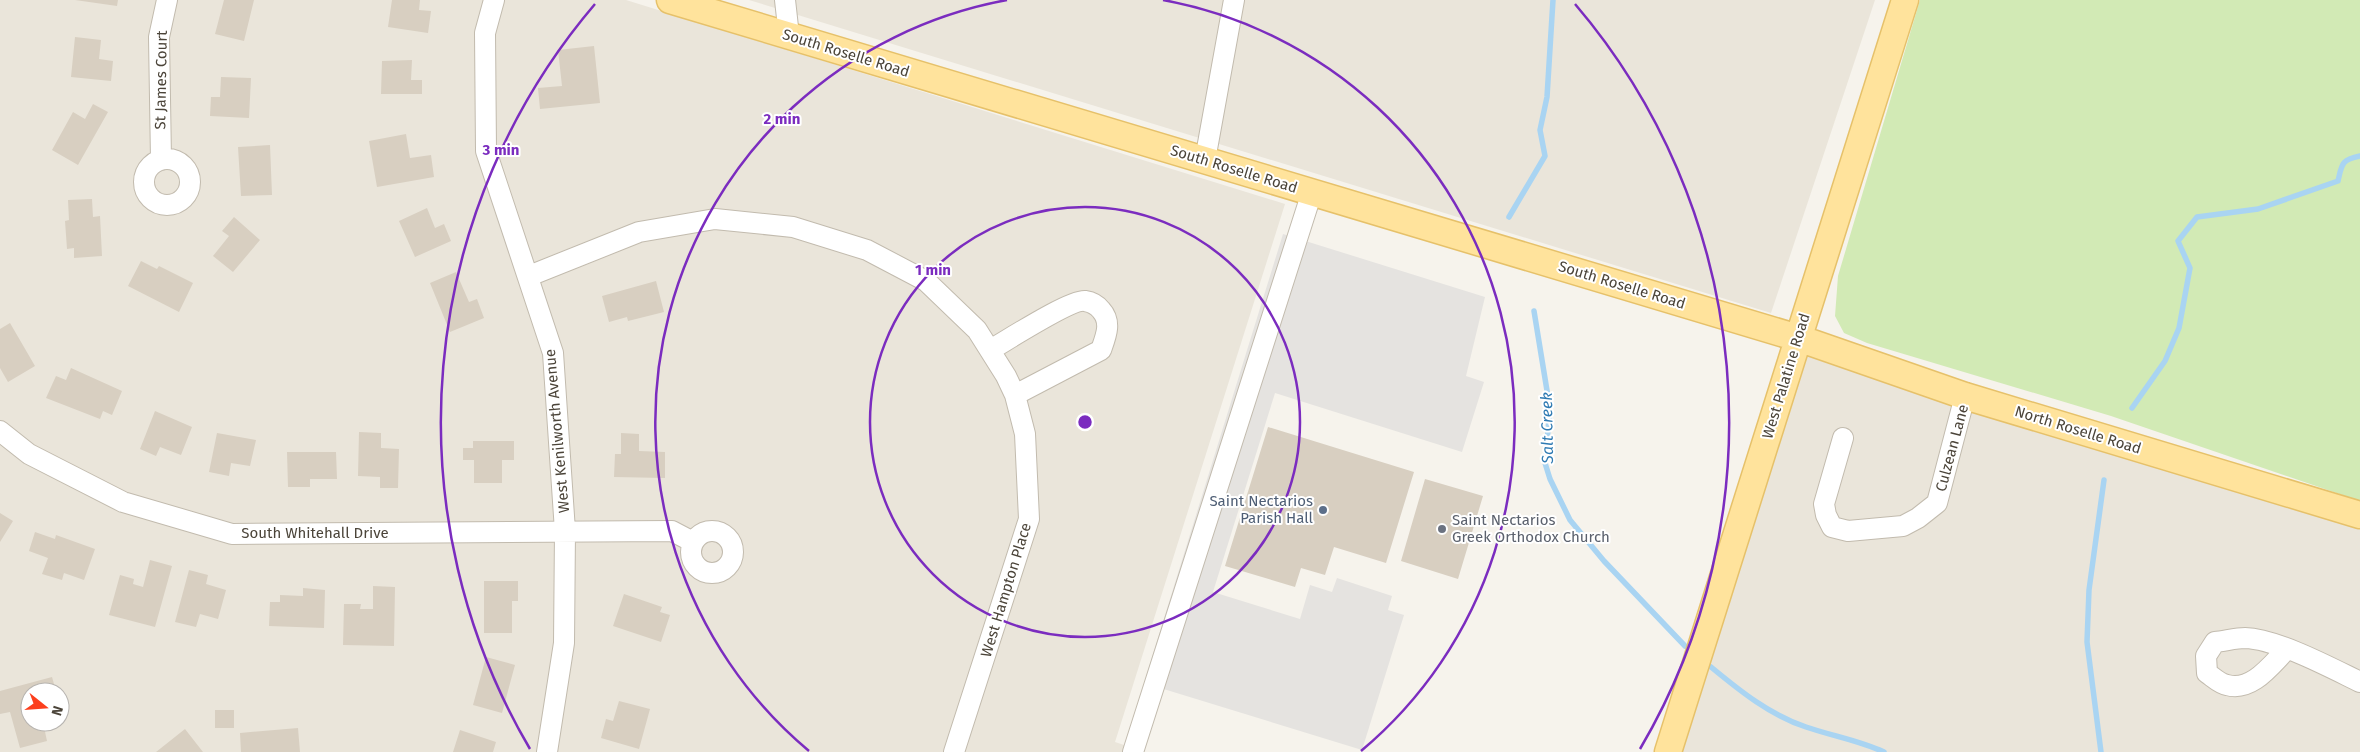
<svg xmlns="http://www.w3.org/2000/svg" width="2360" height="752" viewBox="0 0 2360 752" font-family="'Fira Sans',sans-serif">
<rect width="100%" height="100%" fill="#f6f3ec"/>
<path fill="#eae5da" fill-rule="evenodd" d="M0 0H626L1285 204 1115 742 1145 752H0ZM30 692H60V722H30Z
M749 0H1875L1771 313Z
M1798 338 2360 515V752H1668Z"/>
<path fill="#d2eab5" d="M1920 0H2360V501L2111 416 1867 343 1844 333 1835 316 1838 276Z"/>
<path fill="#e5e3e0" d="M1283 234 1485 297 1466 376 1484 382 1462 452 1275 393 1213 592 1300 619 1310 585 1332 592 1337 578 1392 596 1388 610 1404 615 1362 750 1144 683Z"/>
<g fill="none" stroke-linecap="round" stroke-linejoin="round">
<path stroke="#a9d4f2" stroke-width="5.5" d="M1509 217 1545 156 1540 130 1547 97 1553 0
M1534 311 1550 409 1545 463 1550 479 1570 520 1604 561 1685 646
M2132 408 2165 361 2179 328 2190 268 2178 241 2197 217 2258 209 2338 181C2342 164 2341 160 2360 156
M1711 667C1740 691 1770 715 1806 727 1832 736 1858 740 1884 752
M2101 752 2087 642 2089 590 2104 480"/>
</g>
<path fill="#d8cfc1" d="M75 0H118L117 6Z
M224 0H254L244 41 215 34Z
M392 0H420L419 10 431 11 428 33 388 27Z
M75 37 101 40 99 59 113 61 111 81 71 77Z
M594 46 600 103 540 109 538 88 562 86 558 50Z
M412 60 411 80H422V94H381L382 61Z
M221 77 251 78 249 118 210 116 211 97H220Z
M93 104 108 112 78 165 52 150 73 112 85 119Z
M406 134 410 158 431 155 434 177 377 187 369 141Z
M270 145 272 195 241 196 238 147Z
M92 199 93 217 100 216 102 256 74 258V248L67 249 65 221 69 220 68 200Z
M427 208 435 228 444 224 451 241 415 257 399 221Z
M234 217 260 240 233 272 213 256 229 236 222 231Z
M141 261 157 269 159 266 193 283 179 312 128 286Z
M456 272 469 302 477 299 484 318 450 332 430 283Z
M656 281 664 312 628 321 627 317 609 322 602 296Z
M10 323 35 366 8 382 0 368V329Z
M71 368 122 391 112 415 103 411 100 419 46 398 56 376 66 380Z
M155 411 192 427 181 455 160 447 156 456 140 449Z
M1268 427 1414 472 1386 563 1334 547 1325 575 1301 568 1295 587 1225 566Z
M359 432 381 433V448L399 449 398 488H380V477L358 476Z
M217 433 256 440 250 466 231 463 229 476 209 472Z
M621 433 639 434V451L665 452V478L614 477 615 454H621Z
M473 441H514V460H502V483H474V460H463V448H473Z
M287 452H336L337 479H310V487H288Z
M1425 479 1483 496 1458 579 1401 561Z
M0 513 13 521 0 542Z
M35 532 55 539 56 535 95 549 84 580 64 573 62 580 42 574 48 558 29 551Z
M150 560 172 566 155 627 109 615 120 575 134 579 133 584 143 587Z
M189 570 208 575 206 584 226 590 218 619 200 614 196 627 175 622Z
M484 581H518V601H512V633H484Z
M373 586 395 587 394 646 343 645 344 604H361L360 609H373Z
M303 588 325 590 324 628 269 626 270 602H280V595L303 596Z
M624 594 662 607 660 612 670 615 661 642 613 626Z
M486 657 515 665 502 713 473 705Z
M52 677 56 691 30 692V722H53L54 725 44 727 47 741 20 748 10 712 0 714V691Z
M619 701 650 709 639 749 601 738 606 719 613 721Z
M215 710H234V728H215Z
M298 728 300 752H241L240 733Z
M185 729 203 752H156Z
M460 730 496 742 493 752H453Z"/>
<g fill="none" stroke-linecap="round" stroke-linejoin="round">
<defs>
<path id="minor" d="M494 0 485 33 486 151 553 353 565 531 564 643 547 752
M785 0 789 36
M144 182a23 23 0 1 1 46 0a23 23 0 1 1-46 0Z
M161 160 159 37 167 0
M1205 160 1234 0
M529 276 639 232 715 219 793 227 867 250 926 281 977 330 1006 376 1015 395 1025 434 1029 519 954 752
M990 350C1006 341 1071 299 1085 301 1092 302 1097 305 1101 310 1112 322 1106 336 1101 350L1015 395
M0 431 29 454 123 502 232 534 672 531 693 542
M1843 438 1824 504 1826 515 1832 527 1848 531 1903 526 1918 518 1937 503 1965 396
M691 552a21 21 0 1 1 42 0a21 21 0 1 1-42 0Z
M2287 649C2271 665 2252 692 2227 685 2220 684 2213 677 2207 673L2206 656 2215 642C2225 641 2236 638 2245 638 2277 639 2331 668 2360 682
M1133 752 1312 192"/>
<path id="major" d="M670 0 1798 338 1965 396 2360 515
M1668 752 1905 0"/>
</defs>
<use href="#minor" stroke="#c2bbae" stroke-width="22"/>
<use href="#major" stroke="#e6c16a" stroke-width="29"/>
<use href="#minor" stroke="#fff" stroke-width="20"/>
<use href="#major" stroke="#ffe39c" stroke-width="26"/>
</g>
<g fill="none" stroke="#7b2cbf" stroke-width="2.5">
<circle cx="1085" cy="422" r="215"/>
<path d="M809 751A429 429 0 0 1 1007 0M1163 0A429 429 0 0 1 1361 751"/>
<path d="M530 749A644 644 0 0 1 595 4M1575 4A644 644 0 0 1 1640 749"/>
</g>
<circle fill="#5c6f8a" stroke="#fff" stroke-width="2" cx="1323" cy="510" r="5"/>
<circle fill="#6b7280" stroke="#fff" stroke-width="2" cx="1442" cy="529" r="5"/>
<g text-anchor="middle" dominant-baseline="central" stroke-width="4" stroke-linejoin="round" paint-order="stroke">
<g font-size="15" fill="#4b4439" stroke="#fff">
<text transform="translate(846 53) rotate(17)">South Roselle Road</text>
<text transform="translate(161 80) rotate(-89)">St James Court</text>
<text transform="translate(1234 169) rotate(17)">South Roselle Road</text>
<text transform="translate(1622 285) rotate(17)">South Roselle Road</text>
<text transform="translate(1786 376) rotate(-73)">West Palatine Road</text>
<text transform="translate(2078 430) rotate(17)">North Roselle Road</text>
<text transform="translate(557 431) rotate(-95)">West Kenilworth Avenue</text>
<text transform="translate(1952 448) rotate(-75)">Culzean Lane</text>
<text x="315" y="533">South Whitehall Drive</text>
<text transform="translate(1006 590) rotate(-73)">West Hampton Place</text>
</g>
<g font-size="15" fill="#4e5e75" stroke="#fff" text-anchor="end">
<text x="1313" y="501">Saint Nectarios<tspan x="1313" dy="17">Parish Hall</tspan></text>
</g>
<g font-size="15" fill="#5b616d" stroke="#fff" text-anchor="start">
<text x="1452" y="520">Saint Nectarios<tspan x="1452" dy="17">Greek Orthodox Church</tspan></text>
</g>
<g font-size="16" font-style="italic" fill="#2e7ab2" stroke="#fff">
<text transform="translate(1547 428) rotate(-91)">Salt Creek</text>
</g>
</g>
<circle cx="1085" cy="422" r="8" fill="#7b2cbf" stroke="#fff" stroke-width="2.5"/>
<g font-size="15" text-anchor="middle" font-weight="bold" fill="#7b2cbf" stroke="#fff" stroke-width="4" stroke-linejoin="round" paint-order="stroke">
<text x="782" y="124">2 min</text>
<text x="501" y="155">3 min</text>
<text x="933" y="275">1 min</text>
</g>
<g transform="translate(45 707) rotate(107)"><circle r="24" fill="#ffffff" stroke="#b7b4b0"/>
<path d="M0-4L9 19L0 12L-9 19Z" fill="#fc3f1d"/>
<text y="-8" font-size="14" font-weight="bold" text-anchor="middle" fill="#4b4439">N</text>
</g>
</svg>
